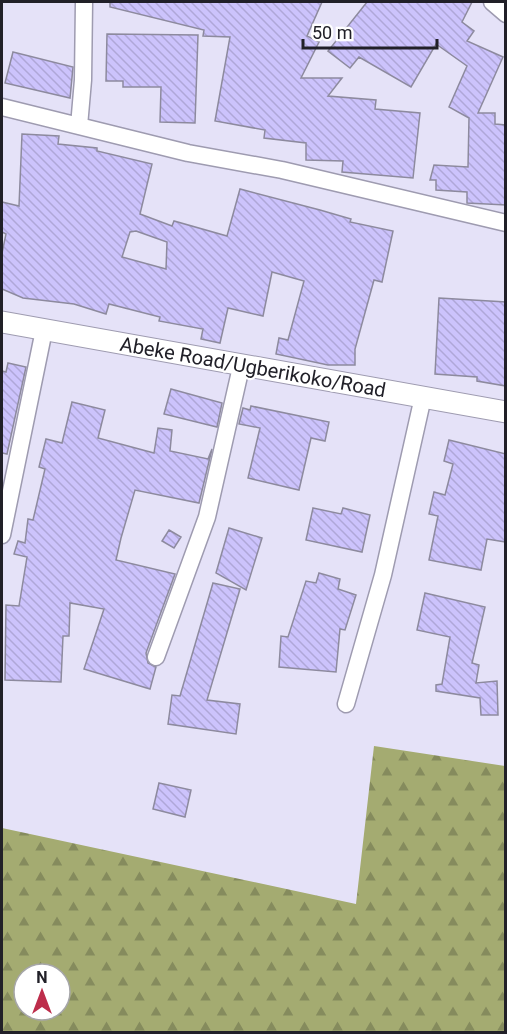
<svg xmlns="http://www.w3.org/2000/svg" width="507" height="1034" viewBox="0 0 507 1034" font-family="Roboto,sans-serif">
<defs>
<pattern id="forest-firs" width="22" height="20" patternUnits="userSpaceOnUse" patternTransform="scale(1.5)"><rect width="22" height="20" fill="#a4ab71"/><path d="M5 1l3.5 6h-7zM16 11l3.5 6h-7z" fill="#858b5d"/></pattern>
<pattern id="building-back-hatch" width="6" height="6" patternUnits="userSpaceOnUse" patternTransform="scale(1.5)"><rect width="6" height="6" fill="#ccc3fc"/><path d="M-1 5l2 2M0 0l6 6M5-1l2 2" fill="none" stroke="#afa7d8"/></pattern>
</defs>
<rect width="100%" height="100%" fill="#e5e2f8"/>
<path fill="url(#forest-firs)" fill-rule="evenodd" d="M374 746 505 766V1032H2V828L356 904ZM24 974H60V1010H24Z"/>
<path fill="url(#building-back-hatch)" stroke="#8d8a9e" stroke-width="1.5" fill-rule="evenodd" d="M110 2H322L307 36 319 42 301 78H342L328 96 376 100 375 109 420 113 413 178 342 172 343 161 306 160V143L264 138 265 130 215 121 230 37 203 36 204 30 110 7Z
M367 2H472L462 22 474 31 467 41 503 57 478 113H495V124L506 125V205L467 203V192L436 190V180H430L434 165 468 167 469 118 449 107 467 66 436 44 411 87 359 57 350 68 328 51Z
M107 34 198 35 195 123 160 122 161 87H123V81H106Z
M13 52 73 67 70 98 5 83Z
M22 134 59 136 58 144 97 148V151L152 164 140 214 172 226 174 221 227 236 240 189 320 210 351 219 350 222 393 231 382 282 374 280 355 349V365H328L276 354 279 338 288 340 304 281 272 272 263 316 228 308 220 343 201 339 203 329 159 321 160 317 109 304 106 314 74 304 23 298 2 289V253L6 234 2 232V202L19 206ZM136 231 167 242 166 269 122 257 130 232Z
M439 298 506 302V386L477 381V377L435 374Z
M8 363 26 367 7 454 2 453V371L6 372Z
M171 389 222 403 217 427 164 414Z
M72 402 105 410 98 438 154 453 158 428 172 430 170 451 208 459 212 449 199 503 135 490 121 538 116 560 175 574 146 653 148 663 156 667 150 689 84 669 104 609 70 603 69 636H63L61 682 5 680 6 605 19 606 27 557 14 554 18 541 25 543 28 519 33 520 45 469 39 467 46 439 62 443Z
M251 406 329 422 325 441 311 438 299 490 248 478 260 428 239 424 243 408 250 410Z
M449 440 506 454V542L487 539 481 570 429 560 438 516 429 514 434 492 445 495 453 464 444 461Z
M313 508 341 514 343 508 370 515 362 552 306 540Z
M229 528 262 538 246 590 216 573Z
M169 530 181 537 174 548 162 541Z
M319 573 340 579 338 589 356 595 345 630 340 629 336 672 279 667 281 636 288 637 306 581 316 583Z
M213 583 240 589 207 700 240 704 236 734 168 724 172 695 180 696Z
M425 593 485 607 472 663 479 665 476 683 497 681 498 715H481L480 698 436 691V685L442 684 450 637 417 630Z
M159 783 191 790 185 817 153 809Z"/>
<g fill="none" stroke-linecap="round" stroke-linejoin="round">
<defs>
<path id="minor" d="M492 2 506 14
M2 107 188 153 282 170 506 223
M79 126 83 80 84 2
M2 535 44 330
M156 657 207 517 241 367
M346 704 383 575 423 397"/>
<path id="tertiary" d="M2 322 506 412"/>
</defs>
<use href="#minor" stroke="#9e9bb0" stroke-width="19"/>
<use href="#tertiary" stroke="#9e9bb0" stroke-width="23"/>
<use href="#minor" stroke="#fff" stroke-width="16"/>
<use href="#tertiary" stroke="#fff" stroke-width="21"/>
</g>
<g text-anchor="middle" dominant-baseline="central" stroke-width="4.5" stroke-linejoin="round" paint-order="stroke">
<g font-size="20" fill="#212028" stroke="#fff">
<text transform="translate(253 367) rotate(10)">Abeke Road/Ugberikoko/Road</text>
</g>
</g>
<rect width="507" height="1034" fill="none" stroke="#212028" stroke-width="6"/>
<g transform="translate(42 992)"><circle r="28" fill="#ffffff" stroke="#a6a6a9" stroke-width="1.5"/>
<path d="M0-4.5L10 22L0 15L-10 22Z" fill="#bd2d4b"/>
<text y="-9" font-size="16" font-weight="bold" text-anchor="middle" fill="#212028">N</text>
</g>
<path d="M303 39v9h134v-9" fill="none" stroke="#212028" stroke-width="3"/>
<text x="312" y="39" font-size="18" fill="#212028" stroke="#ffffff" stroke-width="4.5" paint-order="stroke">50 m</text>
</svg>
